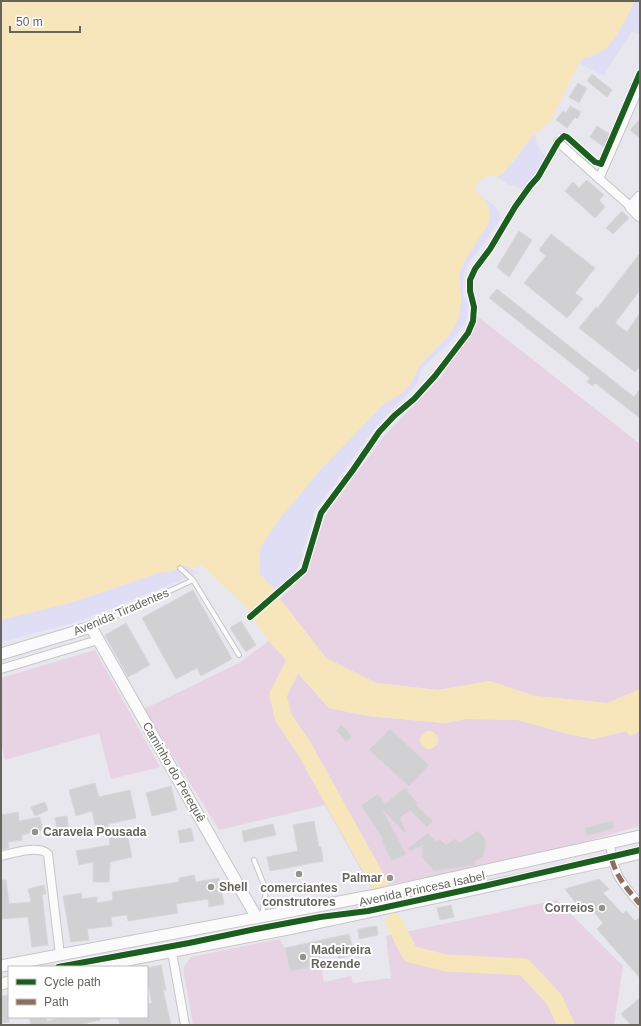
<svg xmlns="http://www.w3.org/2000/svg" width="641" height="1026" viewBox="0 0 641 1026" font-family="Arial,sans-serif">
<rect width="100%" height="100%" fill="#e8e7ed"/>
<path fill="#e7d3e4" d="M477 316 640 444V689L607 703 535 696 490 681 438 690 376 683 326 658 280 599 307 573 325 516 384 436 440 378 471 333Z
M269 641 329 708 368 716 444 723 466 719 518 720 568 734 594 739 627 731 630 736 640 731V826L573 845 476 868 371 888 325 805 219 830 144 709 239 663Z
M95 650 160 767 111 779 99 733 5 760 1 743V678Z
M607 853V856L333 915 228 933 188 942 147 949V947L187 941 224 932 404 900Z
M557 900 623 966 614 1025H193L183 968 191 957 279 939 285 948 290 971 321 965 324 982 351 976 353 983 391 978 386 936Z
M138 948 139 952 53 967H38Z"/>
<path fill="#dfdef4" d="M634 1 640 3V35L632 31 603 76 579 63 584 57 592 56 630 10Z
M535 133 537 145 547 158 536 176 523 189 507 184 497 177 512 163Z
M484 199 494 205 499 212 500 219 483 245 470 261 465 271 463 282V294L468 305 466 320 457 335 421 370 417 384 374 429 315 510 298 568 295 574 275 590 260 574 259 558 261 546 281 517 321 469 383 405 403 392 412 381 420 365 450 334 459 318 461 300 459 274 489 207Z
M186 566 199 573 80 621 1 642V620L73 602 158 573 172 571Z"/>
<path fill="#f7e6bc" d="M1 1H634C630 12 617 37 609 45 603 52 593 56 584 57L579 63 550 122 535 133 503 173 497 177C488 173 475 180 476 191 487 202 492 208 488 224L464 262 459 274 461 300 459 318 450 334 420 365 412 381 403 392 383 405 321 469 281 517 261 546 259 558 260 574 275 590 280 599 326 658 376 683 438 690 490 681 535 696 607 703 640 689V731L630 736 626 731 594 739 568 734 518 720 466 719 444 723 368 716 329 708 269 641 255 622 250 611 201 564 191 569 186 566 172 571 158 573 73 602 1 620Z
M420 740a9 9 0 1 1 18 0a9 9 0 1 1-18 0Z"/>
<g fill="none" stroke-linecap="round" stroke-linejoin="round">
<path stroke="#f7e6bc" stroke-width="17" d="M301 649 278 695 283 717 304 748 380 885
M394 922 410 954 446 963 524 967 554 999 566 1025"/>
</g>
<path fill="#d1d0d3" stroke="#d7d6dc" d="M592 74 612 90 607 97 587 81Z
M578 83 587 88 579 103 569 97Z
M570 106 581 112 577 119 575 117 567 128 556 120 563 111 566 113Z
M640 119V138L630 130Z
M597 126 611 135 604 147 590 137Z
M587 180 604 195 599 200 605 207 595 218 565 191 573 182 579 188Z
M622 211 629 218 613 234 606 228Z
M519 231 532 240 509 277 497 267Z
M551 234 595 268 575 293 583 299 567 318 524 283 546 256 539 250Z
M640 253V290L615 323 627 332 640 313V366L635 372 579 328 596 307 597 309Z
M497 289 634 397 640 389V418L595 383 593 386 587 382 590 378 489 298Z
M193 590 232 659 201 676 197 668 176 679 142 618Z
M241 621 256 645 246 652 230 628Z
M126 623 150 665 128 677 105 635Z
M342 725 352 737 346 742 336 730Z
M390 729 429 765 409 786 369 750Z
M95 783 99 797 130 790 136 818 108 824 109 827 96 829 92 811 76 816 69 790Z
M171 786 177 810 152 816 146 793Z
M405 788 418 804 416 805 433 821 427 827 410 810 400 818 406 832 405 833 382 809 406 854 392 861 381 840 383 839 361 806 378 794 385 804Z
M45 802 48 810 35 816 31 807Z
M18 812 19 821 40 817 43 830 22 835V840L8 842 9 848 1 850V815Z
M67 816 69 833 58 835 55 818Z
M314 821 319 847H321L323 861 270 871 267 857 298 851 293 825Z
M612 821 614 828 587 836 585 828Z
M273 824 276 835 244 842 242 831Z
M191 828 194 841 180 843 178 831Z
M477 831 484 837 486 844 483 857 475 861 476 865 434 871 422 857 423 845 410 851 408 848 428 833 436 842 440 839 446 845 455 839 460 843Z
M127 834 132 857 110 862 109 882H93V862L79 865 76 851 110 845 109 838Z
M194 875 196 882 219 878 224 904 209 907 208 899 176 904 178 913 128 921 127 915 111 917 112 926 87 929 89 940 71 942 63 896 81 893 82 899 97 897V903L113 900 112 892 179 882V878Z
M599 879 609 889 603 893 623 914 626 911 635 921 640 917V978L597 929 603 923 588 905 581 910 565 889Z
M1 880H6L9 904 31 902 28 889 44 885 46 894 42 895 48 945 32 947 28 917 1 919Z
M451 905 454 917 440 920 437 908Z
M377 926 378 935 359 939 358 929Z
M349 934 354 955 339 958 336 949 318 953 321 965 290 971 285 948Z
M161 965 166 990H163L171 1025H120L118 1017H147V1004L152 1003 147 978V968Z
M9 995V1022L1 1023V996Z
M640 998V1025H631L621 1014Z
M29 1017H46L47 1021 66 1017H100V1020L78 1025H31Z"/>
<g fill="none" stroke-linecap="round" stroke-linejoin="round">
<defs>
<path id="lane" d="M180 568 193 580 239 655
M92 627 193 580
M254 860 266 890 262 916"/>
<path id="street" d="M558 142 631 207
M599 179 640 85
M1 669 98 640
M610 844C614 875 619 880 640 904
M1 856C14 853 38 845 48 854L60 955
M172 952 185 1025"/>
<path id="secondary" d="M640 197 631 207 640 216
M1 654 91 627 257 918
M1 966 371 896 640 836
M91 967 288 929 612 860 640 853
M1 984 9 982"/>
</defs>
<use href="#lane" stroke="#c7c6c7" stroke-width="6"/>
<use href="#street" stroke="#c7c6c7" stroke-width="10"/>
<use href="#secondary" stroke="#c6c6c6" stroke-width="13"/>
<use href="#lane" stroke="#fcfbfc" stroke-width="4"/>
<use href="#street" stroke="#fcfbfc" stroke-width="8"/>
<use href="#secondary" stroke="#fcfbfc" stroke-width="11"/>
<path stroke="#8d6e63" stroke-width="5" stroke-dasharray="10 5" stroke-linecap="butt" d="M612 860C617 878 628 890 640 904"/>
<defs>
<path id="cycleway" d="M250 617 304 570 321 513 353 470 379 432 394 416 414 399 435 376 468 333 473 321 474 307 470 291V280L475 269 490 249 515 207 530 186 538 177 558 142 564 136 567 137 595 162 601 164 640 73
M58 967 189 943 256 929 320 917 368 911 484 886 640 850"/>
</defs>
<use href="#cycleway" stroke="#fff" stroke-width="8"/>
<use href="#cycleway" stroke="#1b5e20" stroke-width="6"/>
</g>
<g fill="#94928f" stroke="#fff" stroke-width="1.5">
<circle cx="35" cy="832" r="4"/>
<circle cx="299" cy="874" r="4"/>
<circle cx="390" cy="878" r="4"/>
<circle cx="211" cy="887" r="4"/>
<circle cx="602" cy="908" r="4"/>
<circle cx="303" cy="957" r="4"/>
</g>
<g text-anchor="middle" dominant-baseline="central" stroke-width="4" stroke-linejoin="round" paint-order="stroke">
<g font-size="12" fill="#66645d" stroke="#fff">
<text transform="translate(121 612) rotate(-23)">Avenida Tiradentes</text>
<text transform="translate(174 772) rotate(60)">Caminho do Perequê</text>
<text transform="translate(422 889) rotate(-12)">Avenida Princesa Isabel</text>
</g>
<g font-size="12" font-weight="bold" fill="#66645d" stroke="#fff" text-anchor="start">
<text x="43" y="832">Caravela Pousada</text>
<text x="382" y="878" text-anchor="end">Palmar</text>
<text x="219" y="887">Shell</text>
<text x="299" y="888" text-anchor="middle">comerciantes<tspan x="299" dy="14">construtores</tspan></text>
<text x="594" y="908" text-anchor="end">Correios</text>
<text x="311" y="950">Madeireira<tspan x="311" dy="14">Rezende</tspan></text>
</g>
</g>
<rect width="641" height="1026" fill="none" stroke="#66645d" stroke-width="4"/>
<rect x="8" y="966" width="140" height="52" fill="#ffffff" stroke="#c2c1be"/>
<rect x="16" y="979" width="20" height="6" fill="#1b5e20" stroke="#c2c1be"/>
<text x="44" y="986" font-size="12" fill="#66645d">Cycle path</text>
<rect x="16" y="999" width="20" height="6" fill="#8d6e63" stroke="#c2c1be"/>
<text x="44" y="1006" font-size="12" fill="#66645d">Path</text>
<path d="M10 26v6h70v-6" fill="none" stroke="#66645d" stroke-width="2"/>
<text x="16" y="26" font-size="12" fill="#66645d" stroke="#ffffff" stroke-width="3" paint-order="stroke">50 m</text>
</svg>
